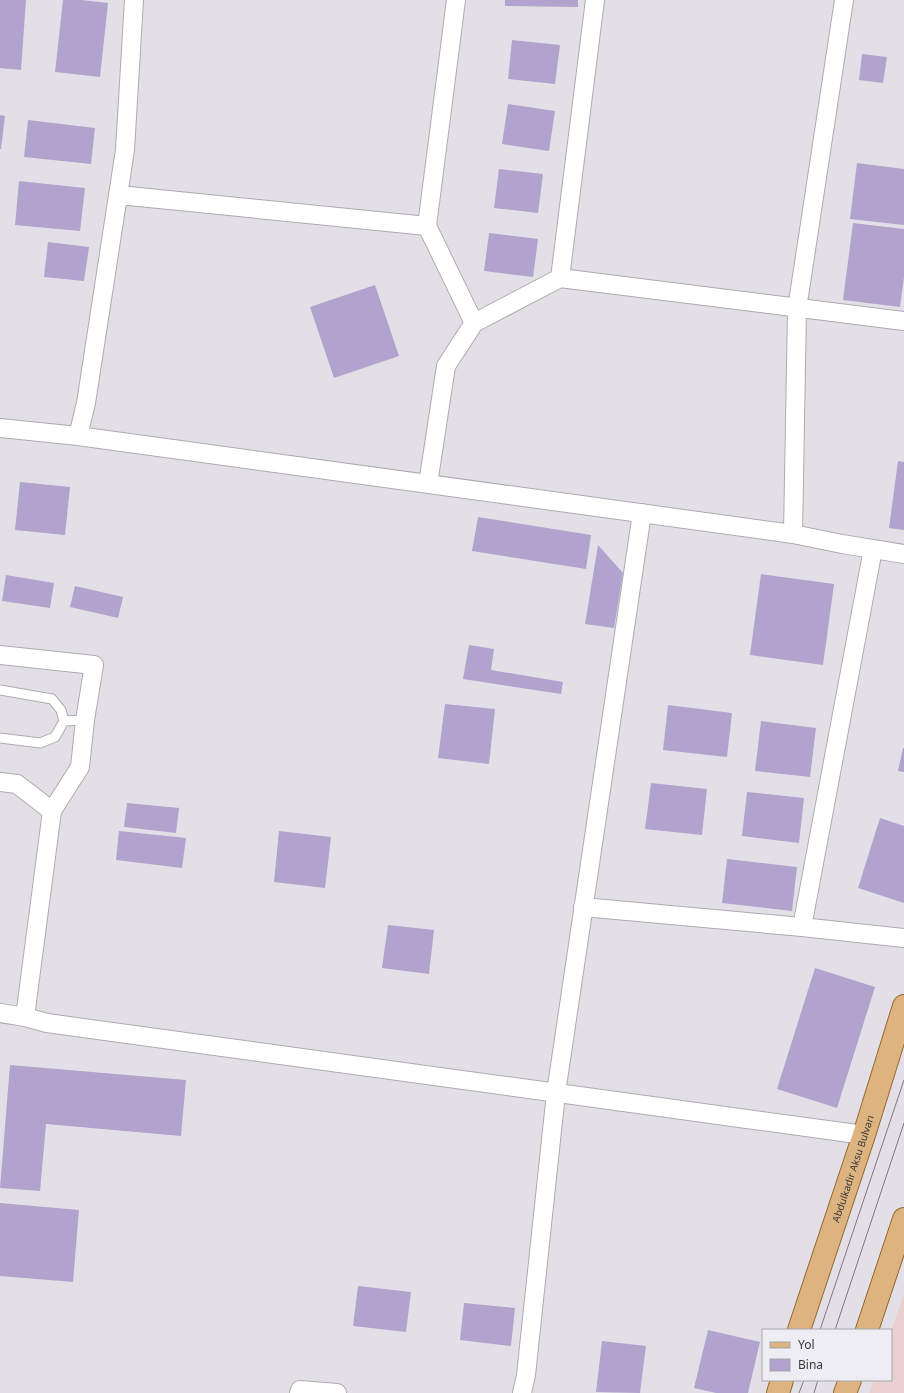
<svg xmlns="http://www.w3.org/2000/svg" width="904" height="1393" viewBox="0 0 904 1393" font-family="'Noto Sans',sans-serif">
<rect width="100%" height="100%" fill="#e2e0e6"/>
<path fill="#ebd0d0" d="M904 1294V1393H869L874 1380H891V1331Z"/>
<path fill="#b1a3cd" d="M0 0H26L21 70 0 68Z
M63 0H81L108 3 100 77 55 72Z
M505 0H578V7L505 6Z
M512 40 560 45 555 84 508 79Z
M862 54 887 57 883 83 859 80Z
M508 104 555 111 549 151 502 144Z
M0 115 5 116 1 149H0Z
M28 120 95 128 91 164 24 157Z
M857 163 904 169V225L850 219Z
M499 169 543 174 538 213 494 208Z
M19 181 85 188 80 231 15 225Z
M853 223 904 229V277L900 307 843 300Z
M489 233 538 239 533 277 484 271Z
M48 242 89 247 84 281 44 277Z
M375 285 399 356 334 378 310 307Z
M898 461 904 462V530L889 528Z
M20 482 70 487 65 535 15 530Z
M478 517 591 535 586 569 472 551Z
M598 545 623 573 614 628 585 624Z
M761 574 834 584 823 665 750 655Z
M6 575 54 583 50 608 2 601Z
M75 586 123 597 118 618 70 607Z
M469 645 494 649 491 670 563 682 561 694 463 679Z
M445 704 495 709 489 764 438 758Z
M668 705 732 713 727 757 663 750Z
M761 721 816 728 810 777 755 771Z
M903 748H904V772L898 771Z
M651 783 707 789 702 835 645 829Z
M747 792 804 798 799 843 742 836Z
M127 803 179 808 176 833 124 827Z
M880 818 904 826V903L858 888Z
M119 831 186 838 182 868 116 860Z
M279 831 331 837 325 888 274 882Z
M727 859 797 867 792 911 722 903Z
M388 925 434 930 429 974 382 968Z
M815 968 875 987 837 1108 777 1089Z
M10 1065 186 1080 181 1136 46 1124 40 1191 0 1188Z
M0 1203 79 1210 73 1282 0 1276Z
M358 1286 411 1292 406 1332 353 1326Z
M464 1303 515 1308 511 1346 460 1340Z
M708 1330 760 1342 748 1393H716L694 1388Z
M602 1341 646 1346 640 1393 596 1392Z"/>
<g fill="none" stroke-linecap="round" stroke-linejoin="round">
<defs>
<path id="service" d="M0 690 52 699 61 710 64 721 85 720
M0 738 40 743 55 737 64 721"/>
<path id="minor" d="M456 0 427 226 474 323 560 278 595 0
M119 195 427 226
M560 278 904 321
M0 428 78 436 793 534 842 544 904 554
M78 436 86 403 125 150 134 0
M428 484 446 366 474 323
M793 534 797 309 844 0
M0 655 94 665 85 720 80 767 52 811
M0 782 17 784 52 811 25 1017
M583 907 802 927 904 938
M802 927 873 549
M0 1013 25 1017 47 1023 864 1135
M299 1393 300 1390 337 1393
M522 1393 526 1375 556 1093 642 513"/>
<g id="primary">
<path id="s1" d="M799 1330 864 1135 904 1006"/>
<path d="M867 1330 904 1219"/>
<path d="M778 1393 782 1380"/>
<path d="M845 1393 850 1380"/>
</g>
</defs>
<use href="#service" stroke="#adabb1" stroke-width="11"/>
<use href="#minor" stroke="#adabb1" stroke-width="20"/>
<use href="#primary" stroke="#956731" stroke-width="24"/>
<use href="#service" stroke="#fff" stroke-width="9"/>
<use href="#minor" stroke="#fff" stroke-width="18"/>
<use href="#primary" stroke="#ddb380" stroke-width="22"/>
<path stroke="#7b7a7d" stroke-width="1" d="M820 1330 904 1080
M835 1330 904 1123
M799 1393 804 1380
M814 1393 818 1380"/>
</g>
<g text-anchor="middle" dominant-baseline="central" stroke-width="3.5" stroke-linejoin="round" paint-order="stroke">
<g font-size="10" fill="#3a393b" stroke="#efedf4">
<text stroke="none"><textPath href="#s1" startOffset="170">Abdulkadir Aksu Bulvarı</textPath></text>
</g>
</g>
<rect x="762" y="1329" width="130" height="52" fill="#efedf4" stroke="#a7a5aa"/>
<rect x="770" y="1342" width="20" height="6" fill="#ddb380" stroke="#a7a5aa"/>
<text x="798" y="1349" font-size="12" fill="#3a393b">Yol</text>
<rect x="770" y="1359" width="20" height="12" fill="#b1a3cd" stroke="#a7a5aa"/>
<text x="798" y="1369" font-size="12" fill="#3a393b">Bina</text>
</svg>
